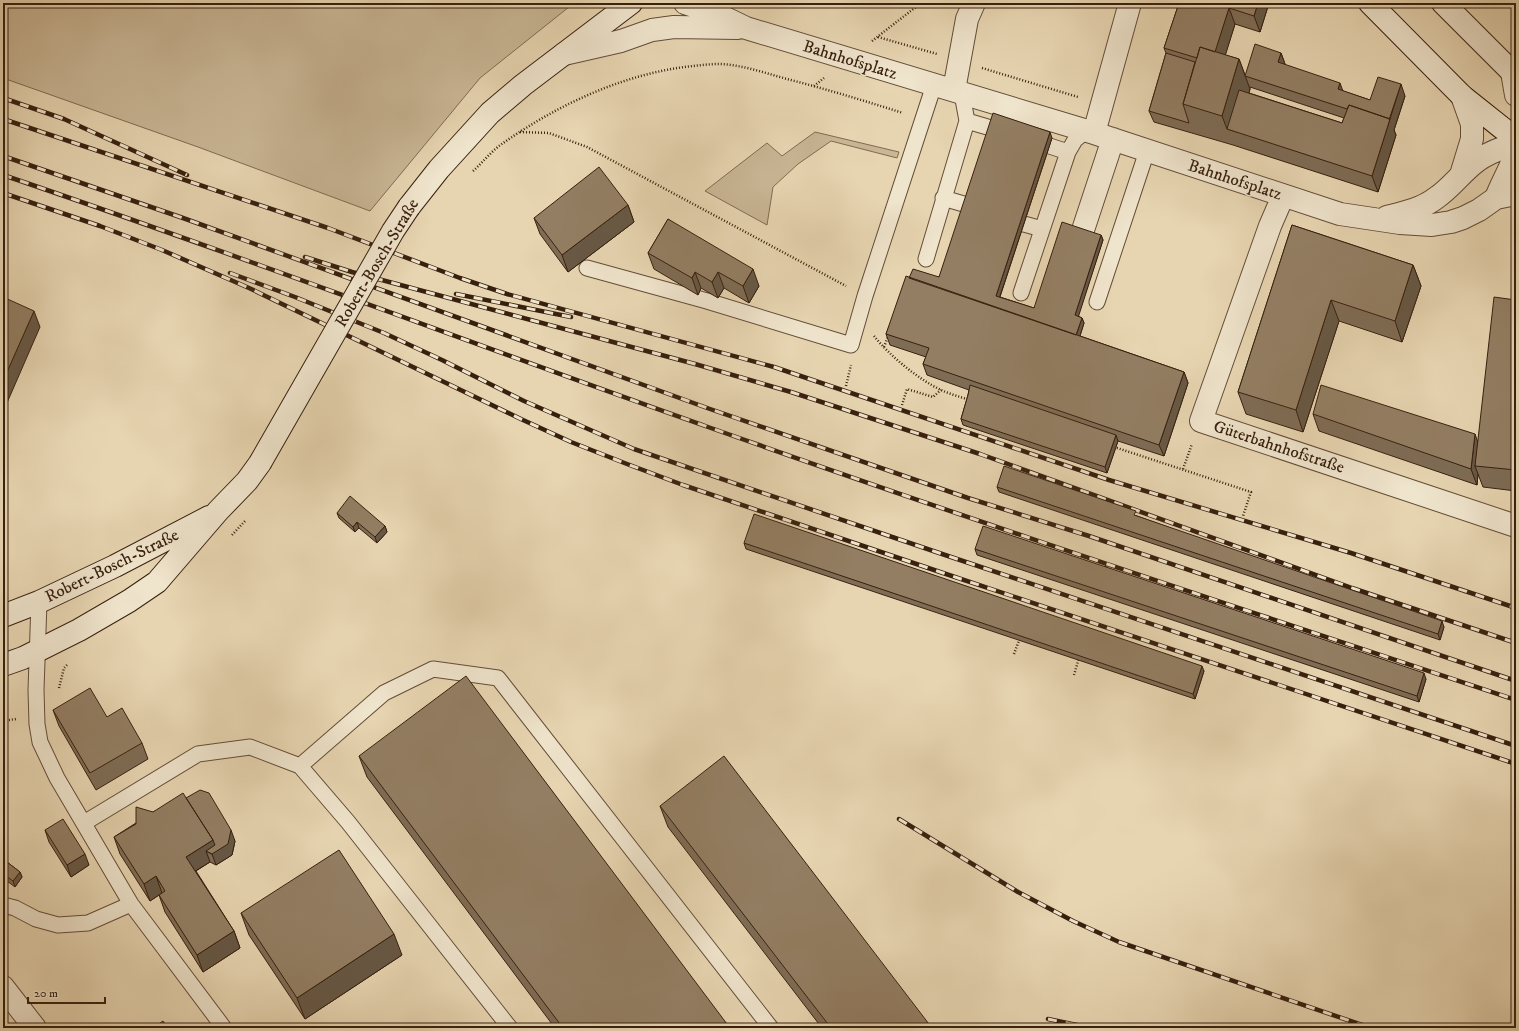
<svg xmlns="http://www.w3.org/2000/svg" width="1519" height="1031" viewBox="0 0 1519 1031" font-family="'IM FELL DW Pica',serif">
<rect width="100%" height="100%" fill="#e7d5b1"/>
<filter id="stains"><feTurbulence type="fractalNoise" baseFrequency=".005" numOctaves="4"/><feColorMatrix values="0 0 0 0 .2 0 0 0 0 .09 0 0 0 0 .02 0 0 0 .5 -.17"/></filter>
<radialGradient id="worn" r=".72"><stop offset=".6" stop-color="#630" stop-opacity="0"/><stop offset="1" stop-color="#630" stop-opacity=".3"/></radialGradient>
<path fill="#c9b695" stroke="#806b52" d="M3 3H574L480 78 370 211 198 147 3 78Z
M815 132 899 152 897 158 831 141 798 164 773 187 767 225 705 191 767 143 782 156Z"/>
<g fill="none" stroke-linecap="round" stroke-linejoin="round">
<defs>
<path id="lane" d="M967 121 1008 133
M1031 140 1068 152
M943 198 967 205
M1024 224 1042 229
M926 259 967 121 962 94
M587 268 707 301 851 345 865 296 934 85
M1021 293 1068 152 1075 140 1086 131
M1097 302 1147 151
M39 602 36 690 37 724 40 742 57 778 131 904 224 1028
M300 766 384 693 433 669 498 678 771 1028
M84 823 198 754 250 747 300 766 348 822 510 1028
M3 905 15 908 36 919 58 925 88 923 131 904"/>
<path id="street" d="M685 3 715 13 746 28 1094 133 1340 214 1400 223 1432 225 1451 222 1463 218 1479 210 1496 198 1516 194
M564 54 621 41 652 30 674 27 738 28
M1512 72 1516 95
M954 90 967 19 974 3
M1094 133 1130 3
M1461 175 1472 139V124L1462 96
M1283 196 1270 226 1201 421 1516 526
M1496 198C1502 182 1511 168 1516 152
M1387 217C1403 213 1422 209 1436 198 1451 188 1462 172 1477 161 1488 152 1503 148 1516 143
M1082 233 1113 139
M3 987 35 1028"/>
<path id="secondary" d="M1370 3 1462 96 1516 139
M1443 3 1516 76
M409 207 439 169 490 113 523 85 631 3
M3 616 39 602 115 566 209 517
M3 665 23 658 79 630 129 601 157 582 218 511 247 481 260 463"/>
</defs>
<use href="#lane" stroke="#644d38" stroke-width="17"/>
<use href="#street" stroke="#644d38" stroke-width="24"/>
<use href="#secondary" stroke="#38200f" stroke-width="24"/>
<path stroke="#38200f" stroke-width="2.5" stroke-dasharray="1 2" stroke-linecap="butt" d="M878 37 937 54
M872 41 921 3
M982 68 1078 97
M814 86 824 78
M520 132 549 133 587 147 846 286
M473 171C482 163 490 153 499 146 555 106 624 73 693 66 702 65 711 64 720 64 743 65 765 73 787 79 826 89 865 101 903 113
M874 336C890 356 918 379 941 390 950 394 960 397 970 400
M884 347 889 334
M846 386 851 365
M902 405 907 389 933 397 941 390
M1114 447 1251 492 1243 516
M1183 469 1192 444
M232 535 245 521
M1105 570 1107 564
M1014 654 1020 638
M1074 675 1079 658
M59 688 64 668 67 665
M3 721 16 719"/>
<use href="#lane" stroke="#efe4cc" stroke-width="15"/>
<use href="#street" stroke="#efe4cc" stroke-width="22"/>
<use href="#secondary" stroke="#efe4cc" stroke-width="22"/>
<defs>
<path id="rail" d="M3 98 64 119 187 175
M3 119 328 228 460 278 507 294 774 367 1109 480 1351 553 1516 608
M3 156 183 218 710 409 968 498 1089 536 1516 681
M3 175C239 255 473 344 708 427 976 522 1246 610 1516 700
M3 193 100 226 162 250 249 288 523 420 571 442 627 464 683 485 943 573 1516 764
M305 257 352 272 695 364 791 392 980 454 1352 588 1516 643
M230 273 295 297 384 333 442 360 524 401 634 449 948 556 1516 746
M456 294 571 317
M899 819 1018 892 1073 921 1119 942 1371 1028
M1048 1019 1091 1028"/>
</defs>
<use href="#rail" stroke="#38200f" stroke-width="4.5"/>
<use href="#rail" stroke="#efe4cc" stroke-width="3" stroke-dasharray="9" stroke-linecap="butt"/>
<defs>
<path id="secondary-bridge" d="M260 463 393 231 409 207"/>
</defs>
<use href="#secondary-bridge" stroke="#38200f" stroke-width="24" stroke-linecap="butt"/>
<use href="#secondary-bridge" stroke="#efe4cc" stroke-width="22"/>
</g>
<path fill="#7e6c55" stroke="#38200f" fill-rule="evenodd" d="M1179 3H1269L1260 32 1235 24 1225 55 1239 59 1245 75 1281 53 1285 64V65L1343 91 1370 100 1405 96 1394 130 1396 135 1378 192 1233 145 1154 122 1149 111 1166 53 1164 48ZM1250 87 1344 118 1342 123 1249 93 1250 89Z
M1052 138 1000 297 1034 308 1101 235 1103 240 1078 316 1082 318 1084 323 1080 336 1184 372 1188 383 1164 456 1118 441 1107 473 963 425 961 419 968 395 969 390 927 375 923 364 926 357 890 345 886 334 909 278 939 277Z
M628 205 634 222 568 272 540 234 534 218Z
M668 219 759 286 749 303 724 288 718 298 701 288 698 295 654 269 648 253Z
M1292 225 1413 265 1421 286 1402 342 1339 321 1303 432 1246 414 1238 392Z
M1516 300V491L1483 487 1478 474 1477 485 1319 431 1313 414 1478 442Z
M997 487 1137 516 1444 627 1440 640 999 492Z
M337 513 385 526 387 532 377 543 359 528 355 532 339 518Z
M744 543 1204 671 1195 699 746 549Z
M975 549 1426 679 1419 702 977 555Z
M53 710 107 717 142 743 148 759 96 790 59 726Z
M359 756 730 1028H555L367 777Z
M186 798 235 841 232 855 216 865 210 862 196 871 234 931 240 948 203 972 165 912 159 895 162 893 150 901 120 854 114 837 153 812Z
M660 806 932 1028H822L668 827Z
M45 830 89 865 71 877 49 842Z
M3 859 20 872 22 877 15 887 3 878Z
M241 913 402 955 305 1019 249 935Z"/>
<path fill="#675845" stroke="#38200f" d="M1258 3H1269L1260 32 1254 16Z
M1229 8 1235 24 1218 79 1211 63Z
M1281 53 1285 64 1282 74 1278 62Z
M1239 59 1250 89 1237 132 1227 129 1222 116Z
M1340 83 1344 94 1338 89Z
M1401 84 1405 96 1394 130 1396 135 1378 192 1372 176Z
M1050 132 1052 138 998 302 996 296Z
M628 205 634 222 568 272 562 255Z
M1101 235 1103 240 1077 321 1075 315Z
M1413 265 1421 286 1402 342 1395 321Z
M753 269 759 286 749 303 743 286Z
M695 272 701 288 698 295 692 278Z
M718 272 724 288 718 298 712 282Z
M1331 300 1339 321 1303 432 1296 410Z
M34 311 40 327 3 412V381Z
M1082 318 1084 323 1077 345 1075 339Z
M1184 372 1188 383 1164 456 1159 445Z
M1475 434 1481 451 1475 466 1478 474 1477 485 1471 469Z
M1116 435 1118 441 1107 473 1105 467Z
M357 522 359 528 355 532 353 527Z
M385 526 387 532 377 543 375 537Z
M1442 621 1444 627 1440 640 1438 634Z
M1202 666 1204 671 1195 699 1193 694Z
M1424 673 1426 679 1419 702 1417 696Z
M231 830 235 841 232 855 216 865 212 854 206 851 210 862 192 873 186 857 213 840Z
M85 854 89 865 71 877 67 865Z
M20 872 22 877 15 887 13 881Z
M156 876 162 893 150 901 144 884Z
M234 931 240 948 203 972 197 955Z
M394 934 402 955 305 1019 297 998Z"/>
<path fill="#937e63" stroke="#38200f" d="M1179 3H1258L1254 16 1229 8 1215 52 1200 47 1197 58 1164 48Z
M1255 44 1281 53 1278 62 1340 83 1338 89 1370 100 1378 77 1401 84 1389 120 1390 119 1349 105 1347 109 1245 76Z
M1200 47 1239 59 1222 116 1183 104Z
M1166 53 1195 62 1183 104 1189 123 1149 111Z
M1239 90 1342 123 1349 105 1390 119 1372 176 1227 129Z
M993 113 1050 132 996 296 1034 308 1062 222 1101 235 1075 315 1082 318 1076 335 909 278 913 269 939 277Z
M599 167 628 205 562 255 534 218Z
M668 219 753 269 743 286 718 272 712 282 695 272 692 278 648 253Z
M1292 225 1413 265 1395 321 1331 300 1296 410 1238 392Z
M906 276 1184 372 1159 445 923 364 929 348 886 334Z
M3 297 34 311 3 381Z
M1494 297 1516 300V470L1475 466Z
M970 385 1116 435 1105 467 961 419 968 395Z
M1321 385 1475 434 1471 469 1313 414Z
M1004 466 1136 511 1134 515 1442 621 1438 634 997 487Z
M350 496 385 526 375 537 357 522 353 527 337 513Z
M754 514 1202 666 1193 694 744 543Z
M983 526 1424 673 1417 696 975 549Z
M466 676 730 1028H563L359 756Z
M90 688 107 717 122 708 142 743 90 773 53 710Z
M724 756 932 1028H831L660 806Z
M200 790 209 793 231 830 228 844 212 854 206 851 215 845 213 840 186 798Z
M183 793 213 840 186 857 234 931 197 955 159 895 165 891 156 876 144 884 114 837 136 824V807L153 812Z
M63 819 85 854 67 865 45 830Z
M339 850 394 934 297 998 241 913Z
M3 859 20 872 13 881 3 874Z
M163 1021 168 1028H153Z"/>
<g text-anchor="middle" dominant-baseline="central" stroke-width="3" stroke-linejoin="round" paint-order="stroke">
<g font-size="17" fill="#38200f" stroke="#efe4cc">
<text transform="translate(850 60) rotate(17)">Bahnhofsplatz</text>
<text transform="translate(1235 180) rotate(18)">Bahnhofsplatz</text>
<text transform="translate(377 263) rotate(-59)">Robert-Bosch-Straße</text>
<text transform="translate(1279 447) rotate(18)">Güterbahnhofstraße</text>
<text transform="translate(112 566) rotate(-26)">Robert-Bosch-Straße</text>
</g>
</g>
<rect width="1519" height="1031" fill="none" stroke="#e7d5b1" stroke-width="16"/>
<rect x="4" y="4" width="1511" height="1023" fill="none" stroke="#38200f" stroke-width="2"/>
<rect x="8" y="8" width="1503" height="1015" fill="none" stroke="#38200f"/>
<path d="M28 997v6h77v-6" fill="none" stroke="#38200f" stroke-width="2"/>
<text x="34" y="997" font-size="12" fill="#38200f" stroke="#efe4cc" stroke-width="3" paint-order="stroke">20 m</text>
<rect width="100%" height="100%" filter="url(#stains)"/>
<rect width="100%" height="100%" fill="url(#worn)"/>
</svg>
